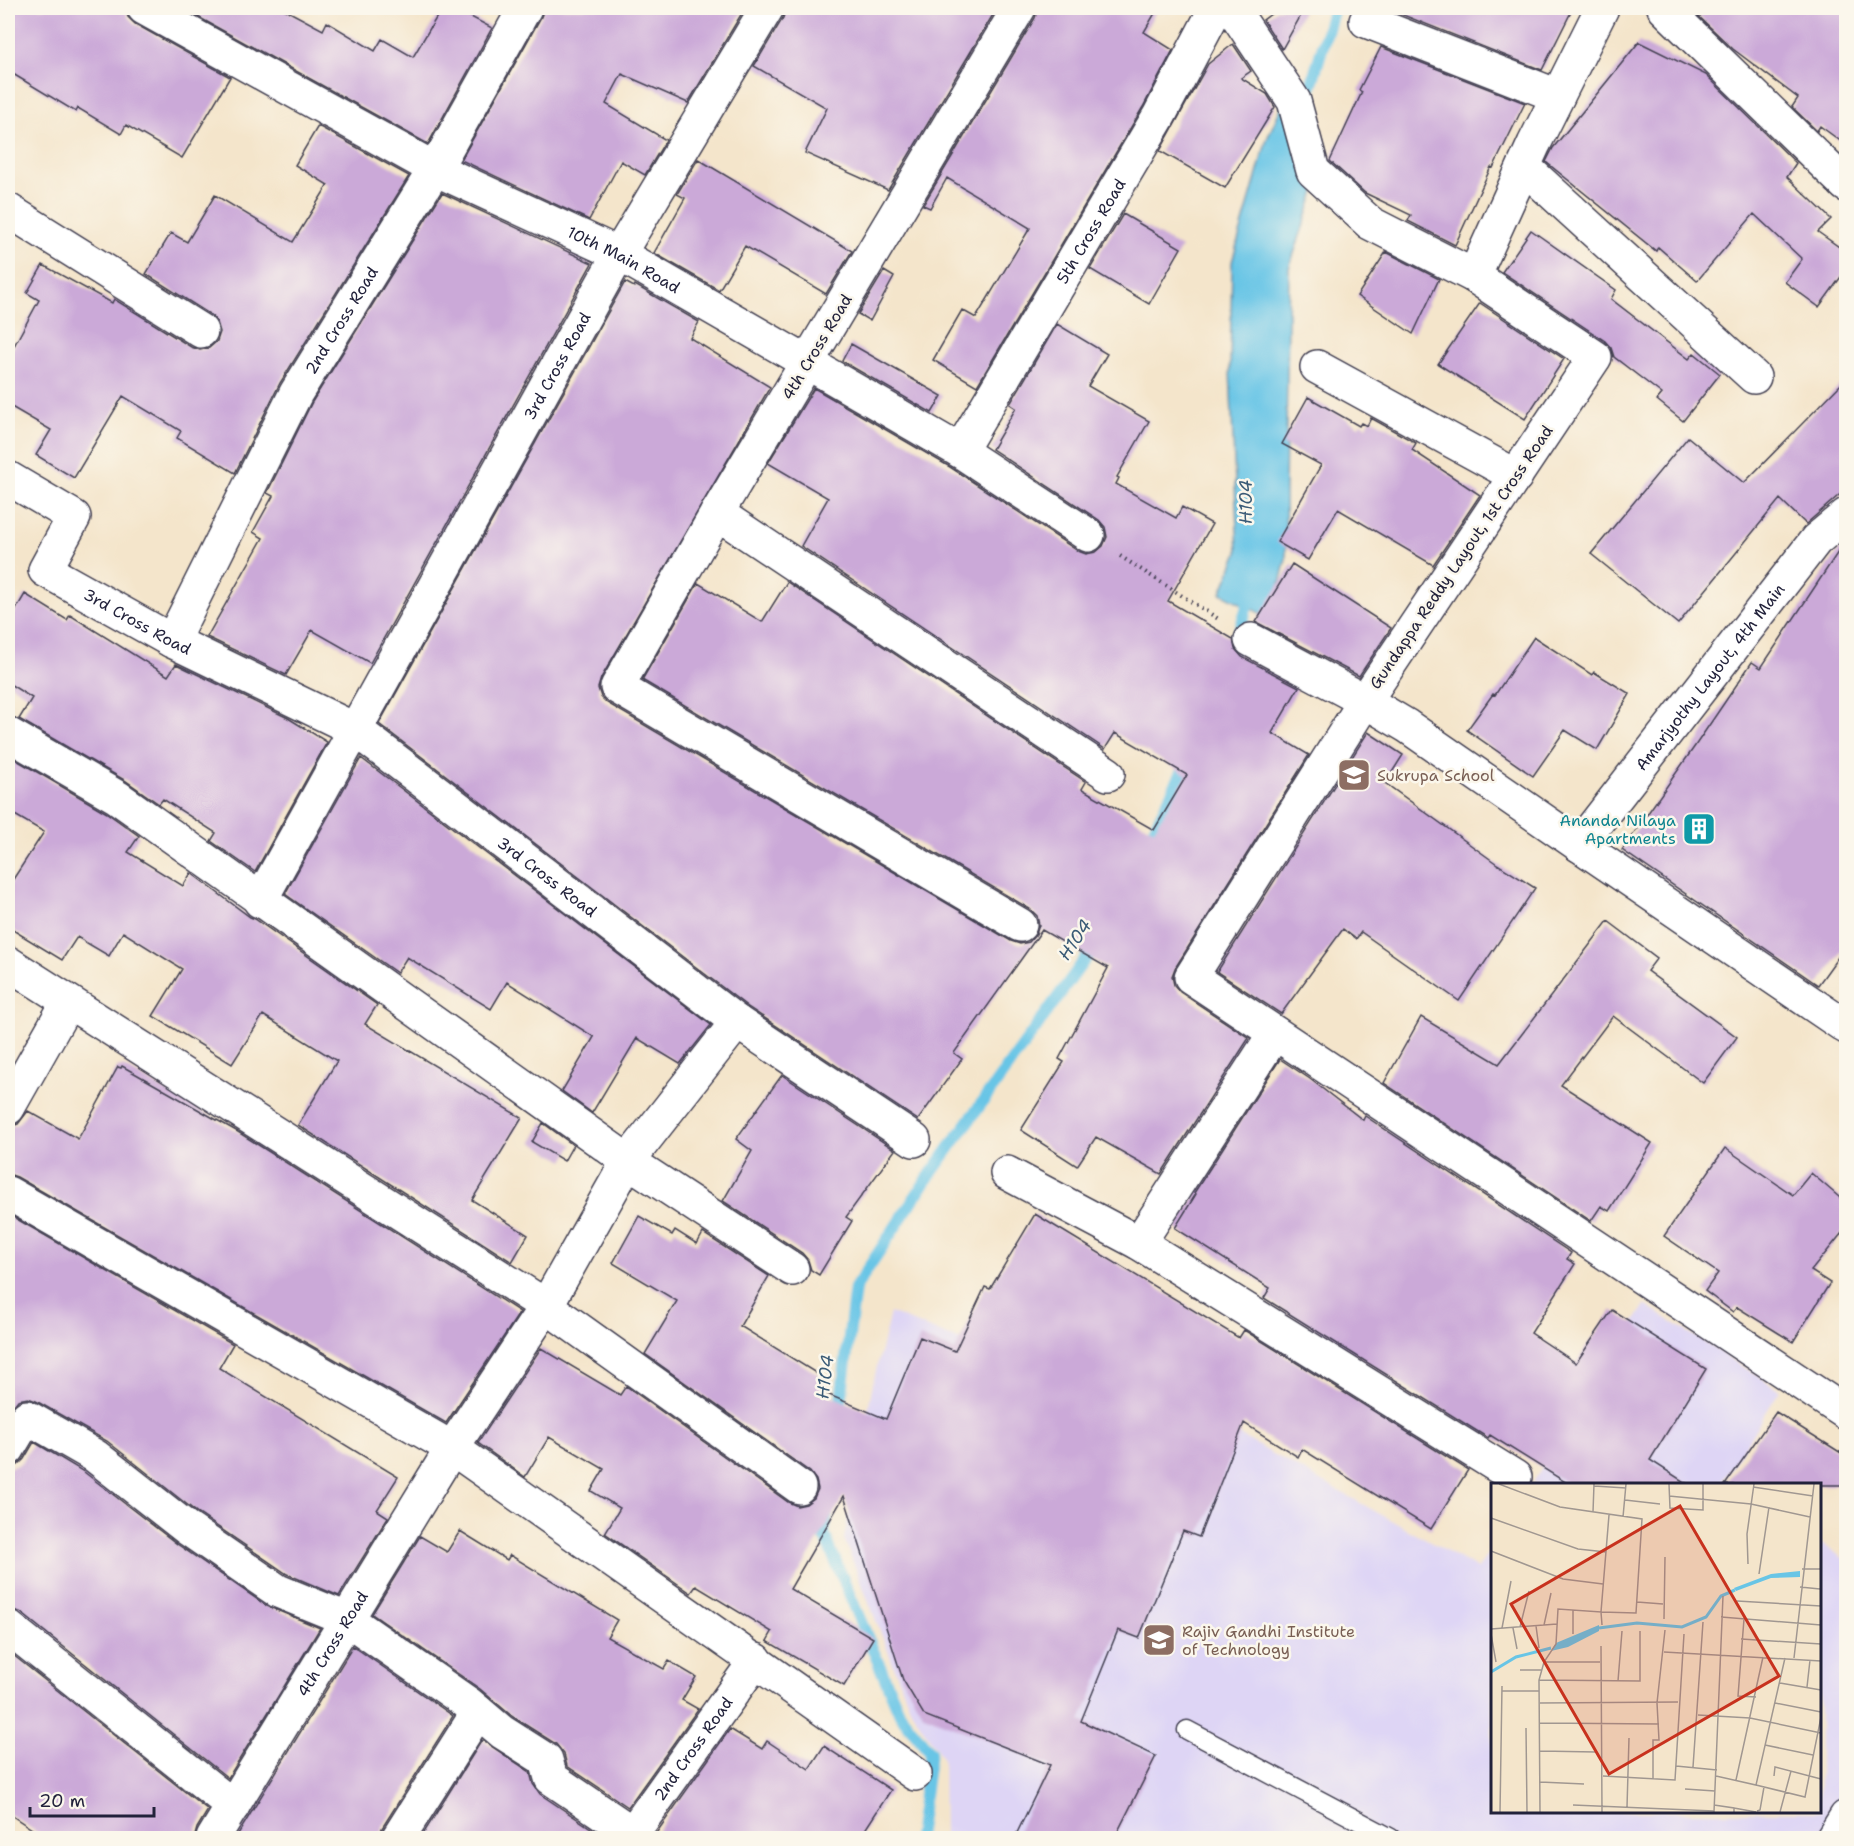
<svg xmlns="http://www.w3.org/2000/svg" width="1854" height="1846" viewBox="0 0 1854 1846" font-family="'Shantell Sans',sans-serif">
<rect width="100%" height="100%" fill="#fbf7ec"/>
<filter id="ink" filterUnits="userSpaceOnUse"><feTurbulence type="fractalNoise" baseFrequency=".0167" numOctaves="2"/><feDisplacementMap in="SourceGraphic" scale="12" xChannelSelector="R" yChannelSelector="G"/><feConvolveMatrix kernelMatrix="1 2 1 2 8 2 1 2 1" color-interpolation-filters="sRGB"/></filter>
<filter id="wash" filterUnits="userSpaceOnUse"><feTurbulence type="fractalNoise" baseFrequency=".008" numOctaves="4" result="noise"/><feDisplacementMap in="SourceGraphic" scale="24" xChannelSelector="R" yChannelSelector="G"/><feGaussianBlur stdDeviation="1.35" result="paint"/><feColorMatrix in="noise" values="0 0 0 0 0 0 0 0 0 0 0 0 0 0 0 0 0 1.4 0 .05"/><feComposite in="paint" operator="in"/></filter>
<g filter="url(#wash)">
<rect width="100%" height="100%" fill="#f4e5cb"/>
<path fill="#ded5f5" d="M1645 1305 1780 1390 1723 1481 1727 1484H1532Z
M890 1313 1119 1404 1157 1389 1478 1569 1492 1547V1812H1820V1543L1846 1560V1805L1826 1838H944L943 1759 911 1710 844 1539 873 1383Z"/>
<path fill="#68c5e6" stroke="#457490" stroke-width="1.5" d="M1283 103 1318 183 1289 268 1285 490 1286 559 1271 619 1221 593 1238 552 1230 370 1232 262 1267 139Z"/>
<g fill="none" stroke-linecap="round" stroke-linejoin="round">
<path stroke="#68c5e6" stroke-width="12" d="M1304 110 1334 8
M1230 660 1252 591
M1147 843 1189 758
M839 1416 855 1288 925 1182 1096 944
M827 1513 824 1534 900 1714 930 1752 918 1838"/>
</g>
<g id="blocks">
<path fill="#cba9d8" d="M8 8H125L128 17 135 24 230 77 182 158 126 125 121 134 78 108 76 112 8 71Z
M182 8H282L323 30 327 22 375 51 382 39 413 57 442 8H454L492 28 428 144Z
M544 8H745L688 103 622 74 606 104 666 140 645 175 621 161 589 220 461 160 541 17Z
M786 8H997L888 190 805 153 827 108 754 66 783 18Z
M1038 8H1158L1144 32 1173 50 1143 107 977 386 933 360 962 310 976 318 1030 228 947 178 930 208 923 205 1035 18Z
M1279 8H1305L1282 49 1263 20Z
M1401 8H1573L1542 70 1398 13Z
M1690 8H1846V145L1820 126 1817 131 1792 107 1798 98 1733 49Z
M1639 42 1706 75 1796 163 1787 177 1831 219 1818 232 1846 252V270L1819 307 1785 282 1802 259 1754 214 1697 281 1658 247 1656 251 1546 162 1553 148Z
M1233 44 1251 71 1241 78 1267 94 1275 107 1225 188 1160 151 1208 64Z
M1381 47 1525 103 1493 168 1491 167 1455 245 1408 221 1411 215 1365 193 1330 161 1362 92 1359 90Z
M318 126 409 176 280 383 235 473 177 438 181 431 123 396 74 478 36 455 51 430 8 405V357L39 300 27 293 43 265 112 303 114 299 191 347 200 350 209 348 217 341 220 332 217 322 211 315 146 274 171 233 187 242 215 195 293 242 328 185 295 165Z
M698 159 852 251 826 294 745 246 719 290 654 253 685 198 677 194Z
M442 193 592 263 370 663 312 630 286 675 207 637 263 538 253 532 273 496 267 493 312 402Z
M1123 214 1181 248 1149 304 1090 269Z
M1531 230 1616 290 1611 299 1689 359 1694 353 1720 374 1683 421 1657 400 1662 394 1614 357 1611 348 1605 341 1502 272Z
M1386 252 1439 279 1413 334 1357 296Z
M884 271 894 277 870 321 858 314Z
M625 282 634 287 635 285 699 322 690 338 770 387 601 678 598 688 601 697 607 703 1011 941 1020 944 1029 942 1036 934 1039 925 1037 916 1030 909 642 680 698 583 762 622 787 582 1086 782 1082 789 1154 830 1187 775 1115 733 1105 749 801 546 828 498 768 463 814 388 950 467 1078 551 1086 554 1096 552 1103 546 1107 537 1105 527 1099 520 992 449 1016 408 1010 404 1057 324 1107 354 1088 386 1149 421 1117 477 1119 478 1116 484 1176 518 1182 507 1212 524 1168 601 1233 639 1235 649 1242 657 1299 687 1272 733 1309 755 1175 968 1172 976 1174 985 1180 992 1249 1038 1161 1174 1096 1137 1077 1166 1021 1130 1064 1062 1059 1059 1108 968 1042 930 954 1053 962 1059 918 1120 748 1007 379 724Z
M1480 303 1564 359 1525 419 1438 364Z
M851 344 942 396 932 413 842 361Z
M1846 379V489L1806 524 1780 499 1678 624 1591 554 1688 437 1744 483Z
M1308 397 1359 426 1361 423 1367 426 1371 418 1416 443 1412 450 1480 495 1433 565 1338 509 1308 560 1277 542 1321 465 1282 444Z
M1846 540V946L1818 985 1622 850 1695 746 1752 662 1761 668Z
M1292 564 1391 628 1359 676 1256 622Z
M25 594 67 620 70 615 168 676 176 664 288 718 327 742 255 872 211 841 216 833 163 799 159 804 126 781 19 719 32 698 8 683V623Z
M1534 637 1592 675 1594 672 1630 694 1597 750 1565 730 1533 776 1467 730 1493 694 1495 695Z
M1368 732 1403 755 1385 783 1497 864 1535 888 1459 1001 1361 932 1356 939 1343 929 1281 1014 1217 972Z
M8 755 107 813 139 836 128 852 183 886 191 873 250 917 255 919 377 1005 365 1024 522 1118 472 1200 528 1235 512 1262 298 1125 337 1061 263 1015 232 1064 153 1016 182 969 123 932 109 956 77 937 62 960 8 927V887L44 832 8 811Z
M361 758 711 1025 680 1064 637 1038 592 1113 562 1091 594 1037 507 982 491 1009 407 957 397 973 285 894Z
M1608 921 1657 958 1647 971 1737 1037 1703 1083 1613 1016 1561 1085 1652 1143 1609 1211 1601 1206 1591 1221 1384 1083 1421 1017 1499 1064Z
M1280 1059 1310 1079 1363 1120 1365 1116 1571 1253 1567 1259 1575 1264 1531 1333 1576 1363 1612 1310 1706 1369 1650 1460 1689 1485H1570L1490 1435 1488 1438 1264 1298 1270 1288 1175 1228 1196 1194 1194 1193Z
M122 1066 238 1132 520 1312 446 1423 17 1177 8 1174V1127L18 1124 28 1111 78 1139 118 1067 121 1068Z
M782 1075 895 1150 846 1217 852 1221 819 1275 811 1270 808 1260 802 1253 723 1201 752 1151 736 1139Z
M543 1123 573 1145 564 1161 532 1142Z
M1725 1148 1793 1195 1811 1173 1846 1203V1228L1811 1271 1830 1283 1793 1342 1737 1307 1733 1312 1705 1291 1718 1273 1664 1236Z
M8 1214 233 1344 219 1368 398 1477 377 1510 388 1517 339 1596 287 1574 199 1514 107 1441 36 1401 28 1398 18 1400 8 1413Z
M1035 1214 1239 1338 1244 1330 1468 1470 1431 1529 1302 1449 1298 1457 1244 1423 1199 1537 1183 1531 1139 1638 1118 1630 1081 1721 1156 1756 1114 1839H1014L1050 1765 924 1715 903 1680 844 1496 790 1589 873 1638 844 1686 767 1641 772 1632 696 1586 691 1593 605 1533 620 1508 591 1491 604 1469 549 1437 525 1477 478 1443 541 1348 620 1395 626 1386 788 1502 797 1506 806 1504 814 1498 818 1489 816 1480 810 1472 645 1354 677 1301 613 1263 639 1216 672 1235 675 1230 697 1244 703 1233 769 1276 740 1326 829 1381 822 1392 886 1419 920 1337 955 1351 985 1287 990 1289Z
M1776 1412 1846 1456V1485H1725Z
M34 1442 84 1472 177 1544 267 1606 320 1628 228 1778 20 1612 8 1609V1468L18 1465 24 1459Z
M460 1531 507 1560 510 1555 617 1620 607 1637 664 1669 669 1661 696 1677 682 1700 698 1709 628 1807 567 1766 564 1754 556 1744 513 1717 480 1689 372 1614 420 1536 447 1552Z
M353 1646 453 1716 382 1828 379 1839H235Z
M8 1651 208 1810 197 1828 194 1839H47L8 1813Z
M730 1729 762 1749 767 1741 809 1769 824 1746 891 1790 859 1839H652Z
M482 1740 530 1772 533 1784 540 1794 607 1839H420Z"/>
</g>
</g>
<g filter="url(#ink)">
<use href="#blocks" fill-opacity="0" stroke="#423f51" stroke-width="1.5"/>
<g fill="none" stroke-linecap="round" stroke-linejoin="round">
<defs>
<path id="lane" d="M1187 1730 1391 1838"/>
<g id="street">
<path id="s1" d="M144 8 435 169 619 254 960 451 1088 535"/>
<path d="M1019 8 717 513 617 687 1020 925"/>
<path d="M1232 8 1294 101 1313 171 1370 223 1474 276 1595 357 1365 701 1407 726 1579 845 1846 1027"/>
<path d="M1664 8 1846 185"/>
<path d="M1366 21 1558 96"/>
<path d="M1524 167 1754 377"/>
<path d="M8 210 201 331"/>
<path d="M1474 276 1534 144 1602 8"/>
<path d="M1317 367 1516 476"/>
<path id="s2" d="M960 451 1159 116 1216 8"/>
<path id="s3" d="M8 478 74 517 45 570 172 641 356 730 737 1022 914 1140"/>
<path d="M717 513 1108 774"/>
<path d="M1251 640 1365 701 1191 977 1846 1413"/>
<path id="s4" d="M172 641 296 393 435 169 525 8"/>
<path d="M8 734 117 797 628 1161 792 1269"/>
<path id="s5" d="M1579 845 1816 540 1846 515"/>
<path id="s6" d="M260 901 619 254 767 8"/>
<path d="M8 963 546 1306 799 1487"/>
<path d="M8 1108 68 1002"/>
<path d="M1007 1173 1139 1243 1515 1477"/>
<path d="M8 1193 452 1448 915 1774"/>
<path d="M1139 1243 1275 1033"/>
<path d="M8 1449 27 1417 95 1456 188 1529 278 1591 347 1619 469 1704 502 1732 546 1760 551 1778 632 1833"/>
<path d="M8 1627 233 1806"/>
<path id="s7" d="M213 1838 452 1448 546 1306 628 1161 737 1022"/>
<path d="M398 1838 478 1712"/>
<path id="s8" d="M629 1838 756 1660"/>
<path d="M1833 1838 1846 1817"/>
</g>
</defs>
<use href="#lane" stroke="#423f51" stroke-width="21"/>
<use href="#street" stroke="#423f51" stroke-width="36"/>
<path stroke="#423f51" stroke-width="4" stroke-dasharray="1.5 4.5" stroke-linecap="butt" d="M1120 556 1220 620"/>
<use href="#lane" stroke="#fff" stroke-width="18"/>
<use href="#street" stroke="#fff" stroke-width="33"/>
</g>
</g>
<defs>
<symbol id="school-square" viewBox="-11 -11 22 22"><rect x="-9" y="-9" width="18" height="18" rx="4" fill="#8d6e63" stroke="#fbf7ec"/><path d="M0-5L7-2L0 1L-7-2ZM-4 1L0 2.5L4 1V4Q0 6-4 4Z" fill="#fff"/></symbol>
<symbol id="building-square" viewBox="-11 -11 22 22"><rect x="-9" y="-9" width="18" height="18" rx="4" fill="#0f9aa8" stroke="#fbf7ec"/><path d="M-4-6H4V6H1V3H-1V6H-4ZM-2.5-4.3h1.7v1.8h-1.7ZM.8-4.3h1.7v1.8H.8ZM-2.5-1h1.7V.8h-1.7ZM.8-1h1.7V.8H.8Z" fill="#fff"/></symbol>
<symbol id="university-square" viewBox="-11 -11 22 22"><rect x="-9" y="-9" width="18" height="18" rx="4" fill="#8d6e63" stroke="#fbf7ec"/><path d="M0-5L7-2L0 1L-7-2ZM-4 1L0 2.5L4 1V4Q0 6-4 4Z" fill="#fff"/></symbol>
</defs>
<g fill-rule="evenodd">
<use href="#school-square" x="1335" y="756" width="38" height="38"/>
<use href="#building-square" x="1680" y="810" width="38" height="38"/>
<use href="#university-square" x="1140" y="1621" width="38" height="38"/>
</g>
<g text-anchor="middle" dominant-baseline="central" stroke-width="5" stroke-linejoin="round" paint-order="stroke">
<g font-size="16" fill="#22223b" stroke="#fbf7ec">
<text stroke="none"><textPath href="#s2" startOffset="256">5th Cross Road</textPath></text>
<text stroke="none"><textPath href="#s1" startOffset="542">10th Main Road</textPath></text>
<text stroke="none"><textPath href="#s4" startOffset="363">2nd Cross Road</textPath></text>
<text transform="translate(817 347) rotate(-59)">4th Cross Road</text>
<text stroke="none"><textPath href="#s6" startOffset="612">3rd Cross Road</textPath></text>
<text transform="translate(1461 557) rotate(-56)">Gundappa Reddy Layout, 1st Cross Road</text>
<text stroke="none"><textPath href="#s3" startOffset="243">3rd Cross Road</textPath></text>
<text stroke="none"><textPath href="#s5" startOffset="213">Amarjyothy Layout, 4th Main</textPath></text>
<text stroke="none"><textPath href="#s3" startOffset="728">3rd Cross Road</textPath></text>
<text stroke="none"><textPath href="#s7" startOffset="228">4th Cross Road</textPath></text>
<text stroke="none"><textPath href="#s8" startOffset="110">2nd Cross Road</textPath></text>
</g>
<g font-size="16" fill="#785e54" stroke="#fbf7ec" text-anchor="start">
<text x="1377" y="775">Sukrupa School</text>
<text x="1182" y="1631">Rajiv Gandhi Institute<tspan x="1182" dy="18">of Technology</tspan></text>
</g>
<g font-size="16" fill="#0d838f" stroke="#fbf7ec" text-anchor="end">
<text x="1676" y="820">Ananda Nilaya<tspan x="1676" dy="18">Apartments</tspan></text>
</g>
<g font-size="18" font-style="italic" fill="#3a5b77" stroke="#fbf7ec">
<text transform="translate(1246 502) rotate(-90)">H104</text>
<text transform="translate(1075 940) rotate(-56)">H104</text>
<text transform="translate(825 1377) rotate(-83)">H104</text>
</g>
</g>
<g transform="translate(1491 1483)">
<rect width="330" height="330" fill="#f4e5cb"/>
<path d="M309 88V94L280 95 245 108 243 105 280 91ZM108 142V148L77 164 60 168 65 160Z" fill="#68c5e6"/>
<path fill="none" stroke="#68c5e6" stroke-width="3" d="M108 145 146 140 191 144 215 134 230 113 244 107M0 189 25 174 60 165"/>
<path fill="none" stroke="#a09791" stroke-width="1.5" d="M8 1 69 24 151 36 145 130 110 129 111 142M178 1 179 25 212 27V1M103 3 135 5M262 4 322 13M178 13 260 21 319 34M134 17 169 21M102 29 103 1M132 34 135 1M0 35 87 66 115 69M0 68 72 96 112 101M257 81 256 51 263 1M311 86H330M268 91 278 24M309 104 329 106M246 118 330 123M146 119 172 121M82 127V151M230 134 330 142M173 136 174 74M253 136 247 213 265 214M53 142 60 110M45 143 48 165M29 144 38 108M11 145 20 98M22 145 26 166M0 146 66 141M0 151 5 179M250 156 330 161M110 163 111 329M173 169 330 178M303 175 323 1M53 179H109M29 187H51M48 197 149 198V148M127 198 131 148M289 200 330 207M316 204 319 177M11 208H48M49 220 187 219M284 220 330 229M207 232 259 235 330 250M48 240 168 241M35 245 36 329M274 262 322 272M49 268 105 269M185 283 226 287M202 284 212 139M112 293 184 297 193 151M225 293 265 302 294 175M283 293 284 284 330 296M162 296V257H168L166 220 174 147M245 297 272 174M49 299 93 301M265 302 314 314 330 234M194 306 224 308M82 322 223 328M223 322 243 325V329M136 324 138 255M243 325 265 329M266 328 269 327 273 304M9 329 11 203M49 329 48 197 53 179 65 161 67 126 110 129 118 32M223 329 232 113M289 329 300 288"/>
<path fill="#c8321e" fill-opacity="0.15" stroke="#c8321e" stroke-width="3" d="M189 23 288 193 118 291 20 121Z"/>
<rect width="330" height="330" fill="none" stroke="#22223b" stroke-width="3"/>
</g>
<rect width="1854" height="1846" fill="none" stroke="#fbf7ec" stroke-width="30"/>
<path d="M30 1807v9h124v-9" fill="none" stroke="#22223b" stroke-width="3"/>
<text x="39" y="1807" font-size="18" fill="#22223b" stroke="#fbf7ec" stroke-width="4.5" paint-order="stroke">20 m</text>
</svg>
